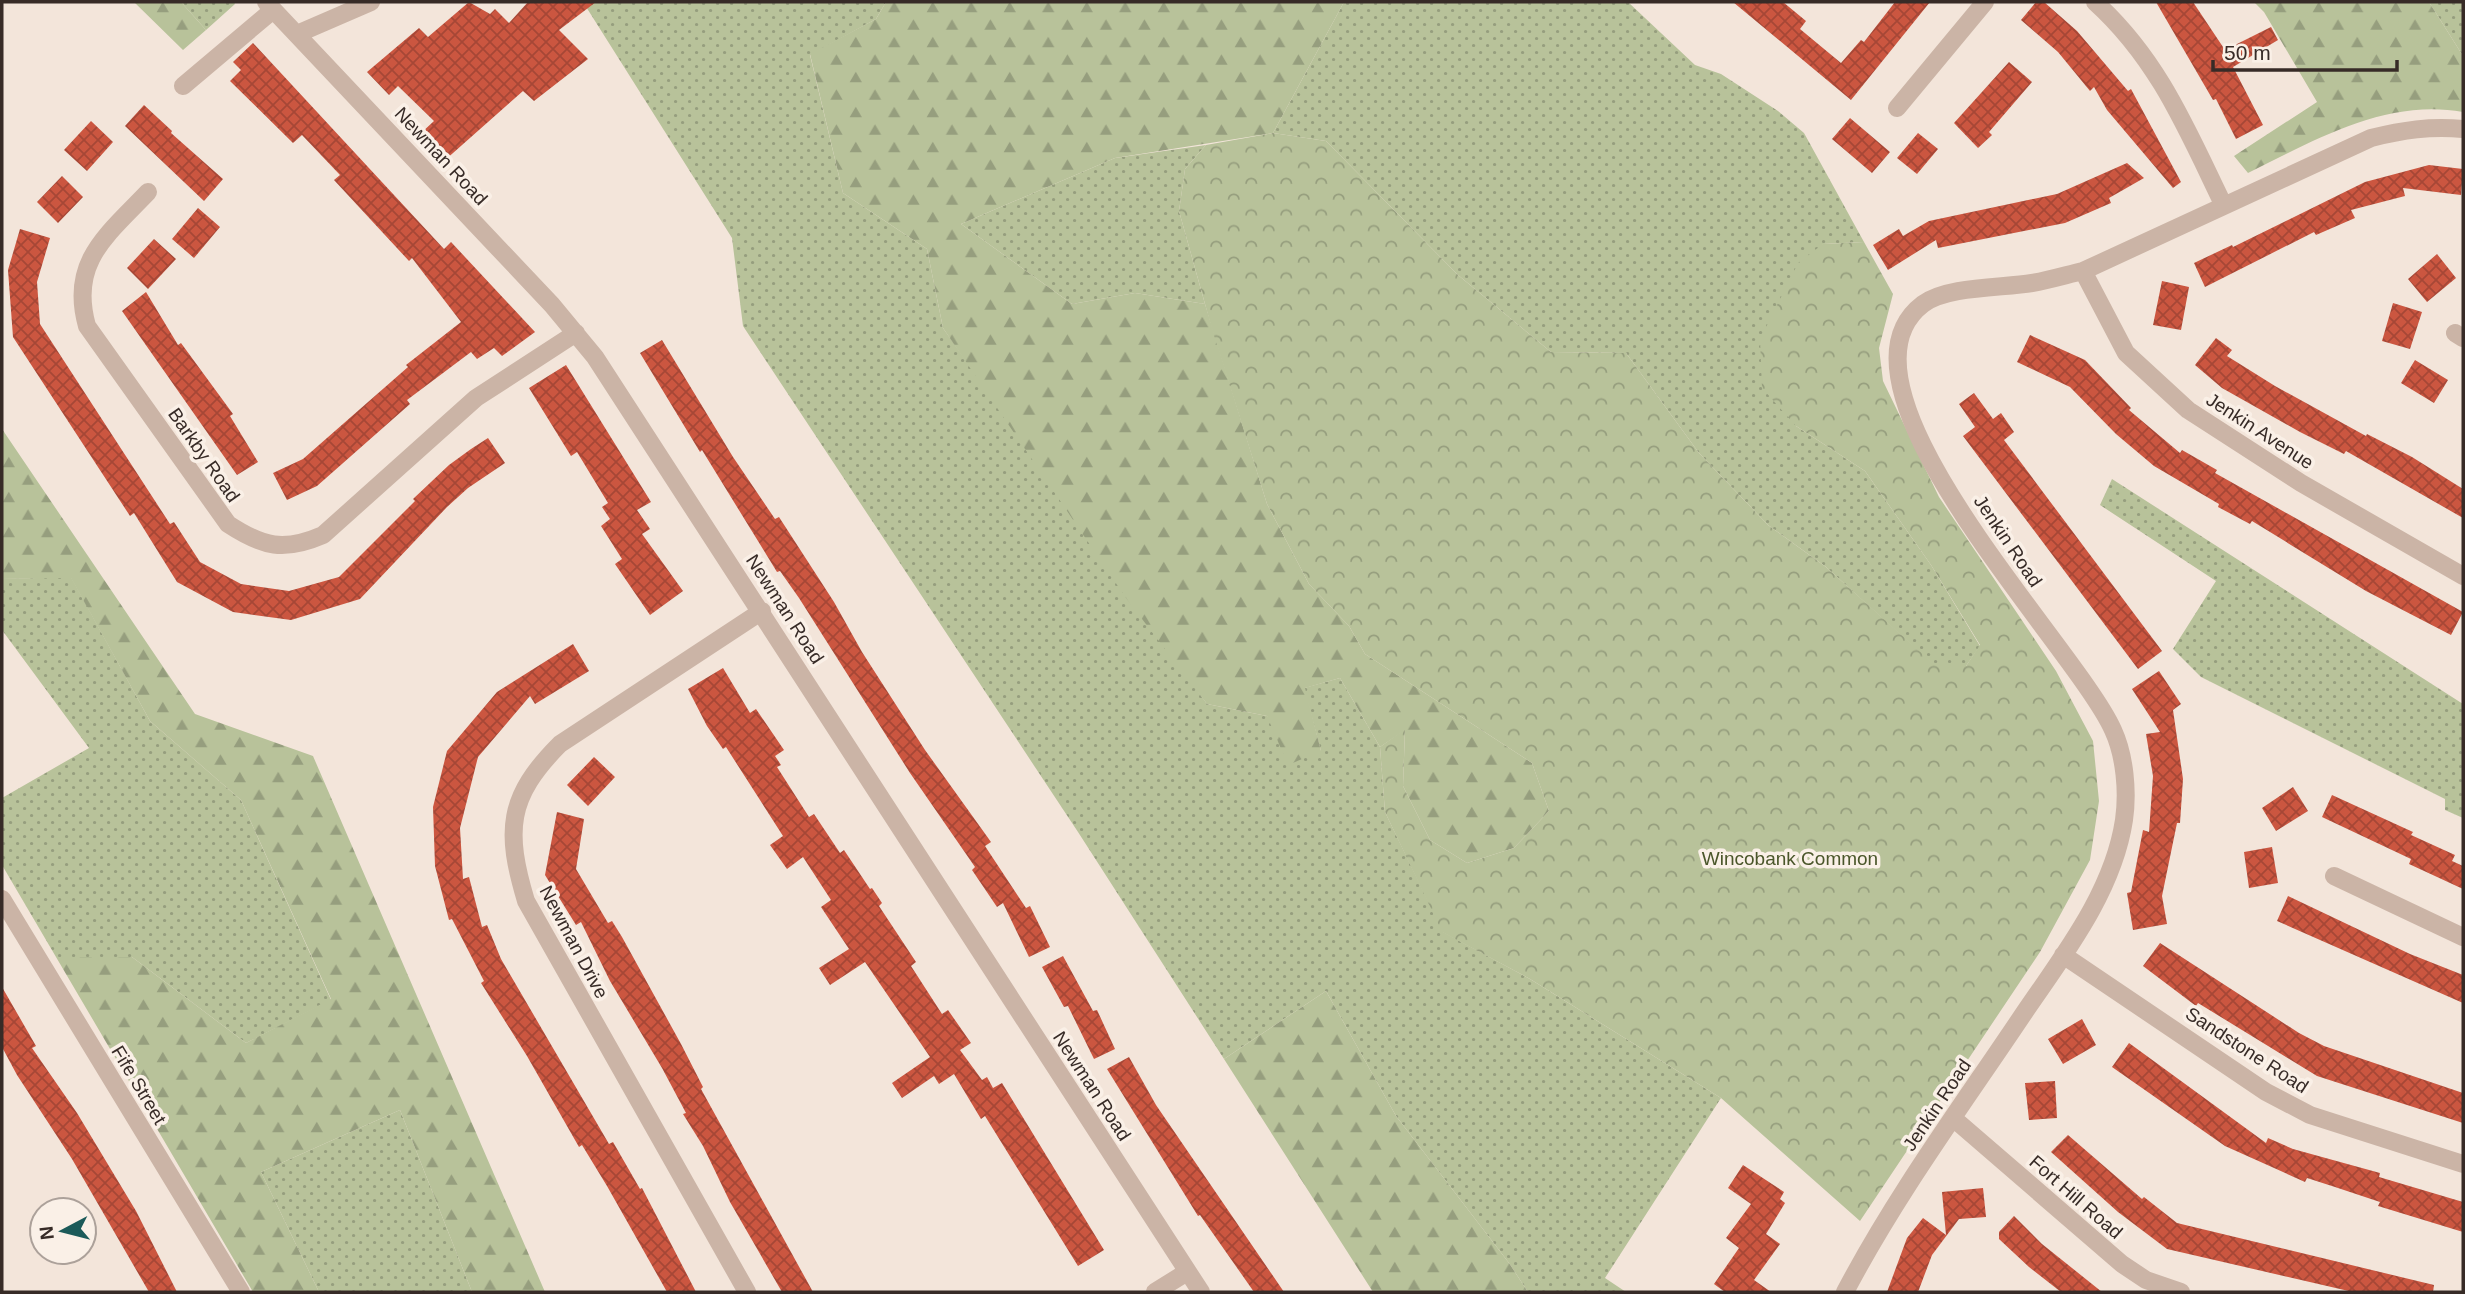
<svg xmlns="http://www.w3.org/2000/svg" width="2465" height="1294" font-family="Arial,sans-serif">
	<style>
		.grass { fill: url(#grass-dots) }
		.forest { fill: url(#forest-firs) }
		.park { fill: url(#park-crowns) }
		.building { fill: url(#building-cross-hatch) }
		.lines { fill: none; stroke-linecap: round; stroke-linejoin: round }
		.minor { stroke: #cbb4a6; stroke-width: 18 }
		.labels { text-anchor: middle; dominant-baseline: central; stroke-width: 7; stroke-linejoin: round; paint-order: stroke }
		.street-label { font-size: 19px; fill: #372b27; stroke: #faf0e7 }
		.park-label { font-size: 19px; fill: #4a562a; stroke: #faf0e7 }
	</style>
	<defs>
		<pattern id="grass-dots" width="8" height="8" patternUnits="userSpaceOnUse" patternTransform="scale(1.75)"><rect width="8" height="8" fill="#b8c29a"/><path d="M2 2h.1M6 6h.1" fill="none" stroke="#969e7e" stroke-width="1.8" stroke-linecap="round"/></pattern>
		<pattern id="forest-firs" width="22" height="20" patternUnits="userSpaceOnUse" patternTransform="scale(1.75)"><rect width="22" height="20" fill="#b8c29a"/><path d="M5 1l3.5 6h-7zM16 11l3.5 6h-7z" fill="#969e7e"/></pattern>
		<pattern id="park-crowns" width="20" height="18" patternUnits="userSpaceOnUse" patternTransform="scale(1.75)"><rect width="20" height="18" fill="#b8c29a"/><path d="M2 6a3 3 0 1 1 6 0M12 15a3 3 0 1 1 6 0" fill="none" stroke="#969e7e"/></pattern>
		<pattern id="building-cross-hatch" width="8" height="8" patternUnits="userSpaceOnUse" patternTransform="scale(1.75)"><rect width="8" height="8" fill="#cb5640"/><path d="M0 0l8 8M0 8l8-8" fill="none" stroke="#a64736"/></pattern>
	</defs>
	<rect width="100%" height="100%" fill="#f3e5da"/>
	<path class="grass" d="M181 2H234L235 4 206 30Z
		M583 2H886L876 19 810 55 843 193 927 249 943 328 1207 704 1267 716 1321 751 1304 688 1340 678 1380 747 1385 812 1443 932 1530 979 1721 1098 1605 1278 1626 1292H1528L1509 1263 1396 1116 1326 991 1224 1059 1078 832 743 326 732 238Z
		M1344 2H1628L1695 65 1721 74 1778 111 1804 133 1864 242 1823 244 1796 426 1865 471 1931 565 1980 646 1966 666H1935L1826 567 1768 525 1699 453 1626 353 1551 352 1458 275 1326 141 1273 133Z
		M2429 2H2463V56Z
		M1206 145 1185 169 1179 211 1205 304 1135 293 1072 304 961 224 1115 158Z
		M2112 479 2463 704V818L2445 810V799L2201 677 2173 649 2216 581 2100 505Z
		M71 577 150 721 241 800 331 1000 246 1043 132 957H56L2 865V798L89 748 2 630V579Z
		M400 1110 472 1292H319L261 1172Z"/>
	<path class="forest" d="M134 2H181L206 30 183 50Z
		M886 2H1344L1273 133 1115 158 961 224 1072 304 1135 293 1205 304 1267 504 1309 584 1349 626 1365 654 1532 763 1549 811 1514 848 1467 863 1430 840 1403 786 1405 730 1380 747 1340 678 1305 688 1321 751 1288 765 1267 716 1207 704 1126 598 943 328 927 249 843 193 810 54 876 19Z
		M2254 2H2429L2463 56V112C2386 98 2315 140 2248 173L2234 156 2317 102 2264 12Z
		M2 429 195 714 313 756 545 1292H472L400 1110 261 1172 319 1292H253L56 957H132L246 1043 331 999 241 800 150 721 71 578 2 579Z
		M1326 991 1396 1116 1509 1263 1528 1292H1373L1224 1059Z"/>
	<path class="park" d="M1273 133 1326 141 1458 275 1551 352 1626 353 1699 453 1768 525 1826 567 1935 665 1966 666 1980 645 1931 565 1865 471 1796 426 1762 388 1760 339 1798 263 1823 244 1864 242 1893 294 1879 348 1883 381 1939 497 2056 671 2093 741 2099 801 2090 860 2040 952 1860 1221 1721 1098 1530 979 1442 932 1385 812 1380 747 1405 729 1403 786 1430 840 1467 863 1514 848 1549 811 1532 763 1365 654 1349 626 1309 584 1267 504 1212 329 1179 211 1185 169 1206 145Z"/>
	<path class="building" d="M469 2 490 14 495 9 509 23 528 2H596L559 30 588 59 534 101 523 91 444 161 420 134 434 121 398 86 389 95 367 72 419 28 428 37Z
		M1733 2H1783L1806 21 1800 29 1841 63 1861 40 1864 42 1895 2H1930L1851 100Z
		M2036 2H2044L2077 31 2128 91 2131 89 2181 182 2173 188 2107 110 2094 87 2090 91 2058 52 2021 20Z
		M2156 2H2193L2225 50 2271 27 2278 40 2233 67 2263 125 2236 139 2216 99 2213 100Z
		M253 43 444 249 451 242 535 332 502 356 494 348 477 359 471 352 407 400 410 404 317 486 287 500 273 473 303 459 408 367 406 365 461 322 412 258 409 261 334 180 340 175 302 135 293 143 230 81 241 70 233 62Z
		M2009 62 2032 82 1989 132 1992 135 1978 148 1954 123Z
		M144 105 172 131 171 133 223 179 204 201 125 126Z
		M1850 118 1890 152 1872 173 1832 139Z
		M91 121 113 142 87 171 64 150Z
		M1918 133 1938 149 1917 174 1897 158Z
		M2127 163 2144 178 2109 198 2111 203 2065 223 1938 248 1936 240 1888 270 1873 245 1899 229 1903 236 1929 221 2057 194Z
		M2429 165 2463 169 2461 195 2403 188 2405 196 2351 210 2355 218 2316 235 2314 232 2205 287 2194 263 2232 245 2233 247 2365 182Z
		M62 176 83 197 58 223 37 202Z
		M198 208 220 227 194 258 172 239Z
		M20 229 50 238 37 282 40 324 170 524 174 522 200 562 241 584 289 591 339 577 415 501 413 499 449 465 471 449 488 438 505 463 468 488 447 507 360 599 291 620 233 612 177 582 134 513 130 516 13 337 8 270Z
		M154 239 176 259 148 289 127 268Z
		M2437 254 2456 278 2427 302 2408 279Z
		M2162 281 2189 287 2181 330 2153 325Z
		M146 292 178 345 181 343 233 414 230 416 258 462 237 475 122 311Z
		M2393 303 2422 312 2410 349 2382 341Z
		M2030 335 2085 360 2131 408 2129 410 2180 453 2182 450 2217 470 2215 473 2463 612 2451 635 2366 591 2252 521 2250 524 2218 507 2219 504 2154 466 2116 434 2070 387 2017 362Z
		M2216 338 2232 350 2227 356 2275 386 2366 436 2367 434 2412 457 2463 489V518L2346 451 2344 454 2300 432 2222 388 2195 365Z
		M662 340 733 457 775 519 779 517 834 602 862 652 925 750 991 842 985 846 1026 908 1030 906 1050 947 1029 957 1003 903 997 907 972 870 975 867 910 773 799 598 780 571 777 572 702 450 700 452 640 353Z
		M2415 360 2448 380 2434 403 2401 383Z
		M566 365 651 502 637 510 650 529 642 534 683 591 650 615 615 564 622 559 601 526 610 519 602 507 608 503 577 452 571 456 529 388Z
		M1974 393 1993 419 2001 413 2014 432 2004 440 2162 651 2138 669 1963 436 1975 427 1959 404Z
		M573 644 589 671 535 704 530 696 478 757 460 828 463 879 469 877 482 927 487 925 501 959 609 1144 613 1142 640 1189 642 1188 696 1292H667L607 1186 582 1145 579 1147 527 1056 481 983 484 981 452 919 449 920 435 866 433 807 447 751 497 692Z
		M723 668 750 713 756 709 784 750 775 756 781 765 777 767 809 817 814 814 840 853 844 850 870 889 872 888 882 903 879 906 916 962 911 966 942 1014 948 1010 971 1043 960 1050 982 1080 987 1077 993 1088 1002 1083 1104 1250 1078 1266 985 1116 981 1119 954 1074 939 1084 934 1076 902 1098 892 1083 930 1057 865 962 830 985 819 968 849 949 821 907 831 900 803 857 787 869 770 845 783 836 726 747 723 749 707 726 688 689Z
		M2159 671 2181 704 2173 710 2183 779 2180 823H2177L2162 896 2167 924 2133 930 2127 893 2131 892 2143 830 2149 832 2153 776 2146 734 2160 732 2132 689Z
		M594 757 615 777 588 806 567 785Z
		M2293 787 2308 811 2276 831 2262 808Z
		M2332 795 2413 832 2411 835 2455 855 2452 861 2463 866V889L2409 864 2411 859 2322 817Z
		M557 812 584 819 576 869 608 923 612 921 622 937 681 1044 703 1087 701 1089 813 1292H782L730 1202 703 1146 683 1114 686 1113 662 1068 610 981 581 922 576 925 545 875Z
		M2272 847 2278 883 2249 888 2244 852Z
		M2288 896 2410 954 2463 975V1003L2277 921Z
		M2160 943 2299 1033 2324 1046 2463 1093V1123L2317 1076 2198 1003 2196 1006 2143 966Z
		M1063 956 1093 1011 1097 1010 1115 1049 1094 1059 1068 1006 1064 1007 1042 967Z
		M2 987 36 1046 32 1048 77 1113 136 1211 177 1292H149L72 1159 17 1075 2 1047Z
		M2082 1019 2096 1045 2063 1064 2048 1039Z
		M2129 1043 2266 1143 2268 1138 2293 1149 2380 1173 2379 1177 2463 1202V1232L2378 1206 2380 1202 2335 1187 2307 1178 2305 1182 2225 1146 2112 1067Z
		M1129 1057 1156 1105 1284 1292H1254L1200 1215 1198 1216 1107 1069Z
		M2055 1081 2057 1118 2029 1120 2025 1083Z
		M2068 1135 2142 1199 2144 1197 2177 1223 2434 1285 2433 1292H2353L2167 1249 2118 1212 2051 1152Z
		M1743 1165 1784 1192 1780 1199 1785 1203 1766 1234 1780 1244 1754 1280 1771 1292H1725L1714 1284 1739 1248 1726 1238 1751 1204 1728 1188Z
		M1983 1188 1986 1217 1959 1219 1932 1255 1918 1292H1887L1907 1238 1923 1218 1946 1235 1942 1192Z
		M2014 1216 2042 1244 2102 1292H2061L2029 1267 1999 1239V1232Z"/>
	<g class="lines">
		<path class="minor" d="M266 2 552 305 595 357 1201 1292
			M2095 2C2159 60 2187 130 2224 206
			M297 34 371 2
			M183 86 273 10
			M1897 108 1985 2
			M148 192C107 235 69 262 87 326L228 524C263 547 284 552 323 535L476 398 576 333
			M2083 271 2126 353 2188 410 2301 483 2463 576
			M2455 333 2463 338
			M2334 876 2463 937
			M2 899 241 1292
			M2063 955 2266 1092 2310 1115 2463 1164
			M1953 1118 2122 1264 2146 1280 2181 1292
			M747 1292 526 901C505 831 507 797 560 744L762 611
			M1155 1292 1187 1272
			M1845 1292C1896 1195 1961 1107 2022 1016 2062 957 2113 893 2124 820 2128 792 2125 756 2113 730 2077 648 1816 385 1923 304 1947 286 2002 288 2032 283 2049 280 2066 275 2083 271L2371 138C2403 130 2430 126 2463 129"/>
	</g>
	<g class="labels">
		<g class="street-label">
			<text transform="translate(441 156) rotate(47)">Newman Road</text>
			<text transform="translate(2260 431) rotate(33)">Jenkin Avenue</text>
			<text transform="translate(204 455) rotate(55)">Barkby Road</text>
			<text transform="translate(2008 541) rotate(56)">Jenkin Road</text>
			<text transform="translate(785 609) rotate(57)">Newman Road</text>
			<text transform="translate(574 942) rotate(62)">Newman Drive</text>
			<text transform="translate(2247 1050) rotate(33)">Sandstone Road</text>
			<text transform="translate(139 1085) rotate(59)">Fife Street</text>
			<text transform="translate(1092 1086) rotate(57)">Newman Road</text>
			<text transform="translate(1937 1105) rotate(-56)">Jenkin Road</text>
			<text transform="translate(2076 1197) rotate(41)">Fort Hill Road</text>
		</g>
		<g class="park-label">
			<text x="1790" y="858">Wincobank Common</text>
		</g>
	</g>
	<rect width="2465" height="1294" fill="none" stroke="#372b27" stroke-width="7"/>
	<g transform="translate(63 1231) rotate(263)"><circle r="33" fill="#faf0e7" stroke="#aca19a" stroke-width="2"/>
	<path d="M0-5L12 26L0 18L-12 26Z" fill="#1b5a59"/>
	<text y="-10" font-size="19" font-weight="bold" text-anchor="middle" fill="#372b27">N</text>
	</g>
	<path d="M2213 60v10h184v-10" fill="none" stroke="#372b27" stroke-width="3.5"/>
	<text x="2224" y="60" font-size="21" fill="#372b27" stroke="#faf0e7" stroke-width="5" paint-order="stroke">50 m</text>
</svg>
